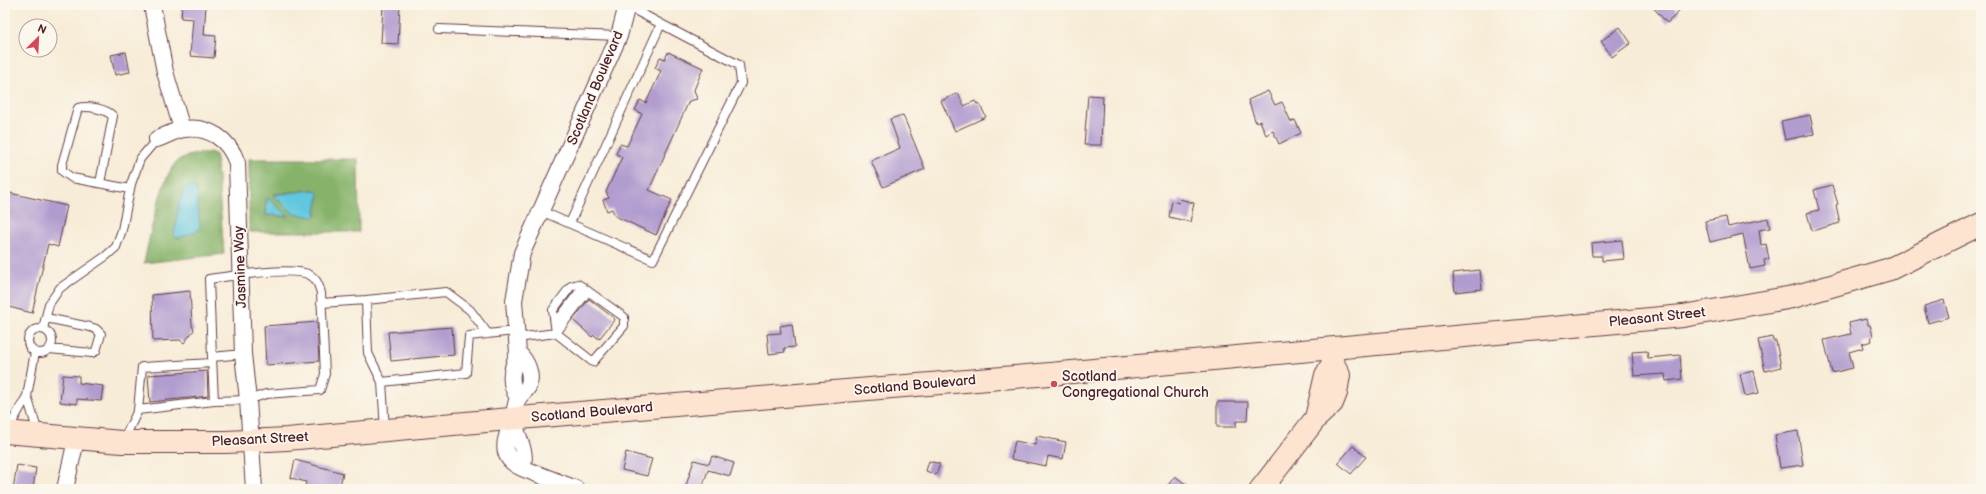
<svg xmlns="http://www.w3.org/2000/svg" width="1986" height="494" font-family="'Balsamiq Sans',sans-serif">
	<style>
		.forest { fill: #86b269; stroke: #68684a; fill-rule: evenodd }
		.water { fill: #61c7df; stroke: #567385 }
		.building { fill: #b19ccf }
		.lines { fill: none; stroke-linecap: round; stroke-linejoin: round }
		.lane-casing { stroke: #643e45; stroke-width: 10 }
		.street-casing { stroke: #643e45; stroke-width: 18 }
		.secondary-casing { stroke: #643e45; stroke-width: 24 }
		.lane { stroke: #fff; stroke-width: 8 }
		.street { stroke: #fff; stroke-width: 16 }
		.secondary { stroke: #fde4d1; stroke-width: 22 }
		.poi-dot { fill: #d1495b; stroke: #fbf7ec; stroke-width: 1.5 }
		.labels { text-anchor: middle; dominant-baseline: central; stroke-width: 3.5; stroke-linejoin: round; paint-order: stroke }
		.street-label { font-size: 14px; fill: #4a1f2b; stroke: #fbf7ec }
		.poi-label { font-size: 14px; fill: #4a1f2b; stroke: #fbf7ec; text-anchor: start }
	</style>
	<rect width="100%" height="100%" fill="#fbf7ec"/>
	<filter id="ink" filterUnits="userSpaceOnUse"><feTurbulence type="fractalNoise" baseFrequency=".025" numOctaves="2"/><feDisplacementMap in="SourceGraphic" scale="8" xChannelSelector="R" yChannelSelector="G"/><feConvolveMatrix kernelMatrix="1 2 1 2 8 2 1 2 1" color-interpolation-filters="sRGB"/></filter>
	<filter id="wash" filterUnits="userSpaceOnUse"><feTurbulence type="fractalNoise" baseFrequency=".012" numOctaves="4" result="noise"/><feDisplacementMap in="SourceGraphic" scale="16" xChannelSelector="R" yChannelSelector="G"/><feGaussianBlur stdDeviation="0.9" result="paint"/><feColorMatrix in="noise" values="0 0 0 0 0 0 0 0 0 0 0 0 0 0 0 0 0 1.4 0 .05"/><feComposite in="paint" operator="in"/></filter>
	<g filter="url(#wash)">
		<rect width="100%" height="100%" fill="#f7ecd7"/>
		<path class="forest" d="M210 152 215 154 217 165 224 254 144 263C149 241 162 169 180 159 189 154 201 154 210 152Z
			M249 159H358L359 232H249ZM315 190 317 205 316 215 273 194ZM266 200 288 217 266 215Z"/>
		<path class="water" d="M191 185 196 189 200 227 197 231 178 238 174 236 179 203 185 187Z
			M312 190 317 191 319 195 315 217 294 214 273 195Z
			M267 198 289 216 266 215Z"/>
		<g id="blocks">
			<path class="building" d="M182 5H206L204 35 216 36 214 58 190 56 193 19 181 18Z
				M383 5H400L398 44 381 43Z
				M1651 5H1673L1679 12 1667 23Z
				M1620 27 1631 43 1612 57 1601 41Z
				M126 52 130 72 115 75 111 55Z
				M668 52 703 68 694 90 697 99 689 101 649 190 672 200 656 235 615 216 612 209 607 211 603 200 609 198 606 192 622 157 616 154 620 144 627 146 642 114 635 110 640 100 646 103 661 71 655 68 660 57 665 59Z
				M1268 91 1275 105 1282 102 1291 122 1295 120 1301 133 1279 144 1273 131 1266 135 1260 121 1256 123 1248 100Z
				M958 93 964 106 975 101 977 104 979 103 986 117 955 131 941 101Z
				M1088 95 1103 96 1101 145H1084Z
				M903 115 925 169 883 187 871 161 900 148 890 119Z
				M1810 115 1814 134 1785 140 1781 121Z
				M1832 185 1838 204 1836 205 1840 223 1812 231 1807 213 1819 210 1814 190Z
				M10 193 67 206 58 247 48 244 32 313 5 306V255L9 236 5 235V215Z
				M1180 199 1194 203 1190 222 1169 217 1172 201 1179 203Z
				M1726 217 1728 227 1768 218 1770 228 1759 230 1761 245 1766 244 1769 259 1764 260 1765 266 1750 269 1743 234 1710 242 1705 221Z
				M1622 240 1624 259 1602 261V256H1592L1591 243Z
				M1480 270 1482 289 1455 292 1453 273Z
				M190 291 192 325 194 330 184 343 180 340 153 341 152 295Z
				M589 299 615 319 599 339 594 335 592 337 573 320Z
				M1944 300 1949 317 1928 323 1924 306Z
				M1866 319 1868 325H1870L1873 336 1871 337 1872 341 1862 344 1863 348 1849 352 1853 368 1832 373 1824 340 1851 334 1849 323Z
				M317 322 319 361 266 365 264 326Z
				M792 324 795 347 784 348 785 352 769 354 767 334 781 333 780 326Z
				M452 327 454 355 391 361 388 332Z
				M1772 337 1773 341H1776L1781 367 1765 371 1758 340Z
				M1647 351 1648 358 1680 355 1682 379 1666 381 1665 374 1634 376 1632 352Z
				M207 371 208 396 150 402 148 375Z
				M1754 371 1759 393 1745 396 1740 374Z
				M63 375 79 376V383L103 386 101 401 77 399V404L60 402Z
				M1217 402H1248L1247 421H1236V427H1217Z
				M1798 431 1803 465 1780 468 1775 435Z
				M1037 436 1066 442 1063 459 1048 456 1046 466 1011 459 1015 441 1035 445Z
				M1353 446 1366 457 1351 474 1338 463Z
				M626 452 652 459 647 476 622 470Z
				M712 456 734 463 730 476 708 470 702 489H685L694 460 709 464Z
				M295 460 343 473 339 489H316L305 486 306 482 291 478Z
				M929 461 940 464 936 475 926 471Z
				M17 465 36 468 33 489H13Z
				M1175 476 1192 489H1165Z"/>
		</g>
	</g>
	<g filter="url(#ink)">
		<use href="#blocks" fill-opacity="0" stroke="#643e45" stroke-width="1"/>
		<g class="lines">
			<defs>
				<path id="lane" d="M439 29 619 36
					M100 183 113 116C106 109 87 105 78 108L62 165V171L72 178 130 189
					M541 211 653 260 741 83 739 65 627 6
					M570 223 661 24
					M321 303 366 300
					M46 318 90 327 96 329 101 334 96 351 92 353 49 349
					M555 324 583 287
					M28 341a12 12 0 1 1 24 0a12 12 0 1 1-24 0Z
					M43 329 49 304 60 288 106 256 116 247 122 230 131 184 140 159 157 139
					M556 333 588 291
					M516 338 556 333 593 362 624 326V317L578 284 571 286 553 310 556 333
					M212 357 214 401 248 400 266 394 320 390 325 374 321 293C319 286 317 279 310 275 293 266 230 276 209 279L212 357 243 354
					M382 382 466 373 469 336 515 331
					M27 396 35 352
					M138 410 214 401
					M385 430 382 382 368 353 366 300 446 292 470 310 488 334
					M7 431 27 396 38 433
					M123 441 138 410 142 367 212 363"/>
				<path id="street" d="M152 5 165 72 182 129
					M157 139C166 136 175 130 184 129 209 126 229 139 237 163L243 354 248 400 254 489
					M518 353 514 301 522 253 619 36 627 5
					M514 418C505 437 497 457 522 468 529 451 514 434 514 417 515 411 515 403 518 399 520 394 526 391 528 387 533 375 527 361 518 353 511 370 508 382 518 398
					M522 468 576 489
					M65 489 76 440"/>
				<path id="secondary" d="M5 432 122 442H226L287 439 531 417 1050 374 1683 316 1793 297 1890 269 1981 224
					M1261 489 1316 418 1332 403 1336 393 1339 375 1333 363 1326 375 1316 418"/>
			</defs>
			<use href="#lane" class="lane-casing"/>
			<use href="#street" class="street-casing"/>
			<use href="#secondary" class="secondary-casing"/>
			<use href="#lane" class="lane"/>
			<use href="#street" class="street"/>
			<use href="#secondary" class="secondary"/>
		</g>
	</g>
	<circle class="poi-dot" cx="1054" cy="384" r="4"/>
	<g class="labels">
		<g class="street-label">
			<text transform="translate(595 88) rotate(-67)">Scotland Boulevard</text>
			<text transform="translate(240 267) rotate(-92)">Jasmine Way</text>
			<text transform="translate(1657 317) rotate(-6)">Pleasant Street</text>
			<text transform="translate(915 385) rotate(-5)">Scotland Boulevard</text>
			<text transform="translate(592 412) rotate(-5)">Scotland Boulevard</text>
			<text transform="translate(260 439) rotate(-3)">Pleasant Street</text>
		</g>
		<g class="poi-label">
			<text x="1062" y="376">Scotland<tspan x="1062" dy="16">Congregational Church</tspan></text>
		</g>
	</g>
	<rect width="1986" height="494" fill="none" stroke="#fbf7ec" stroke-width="20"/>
	<g transform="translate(38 38) rotate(24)"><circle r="19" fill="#fbf7ec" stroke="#b4a19f"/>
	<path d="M0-3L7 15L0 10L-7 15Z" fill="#d1495b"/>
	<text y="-6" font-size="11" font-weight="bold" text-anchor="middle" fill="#4a1f2b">N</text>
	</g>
</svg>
